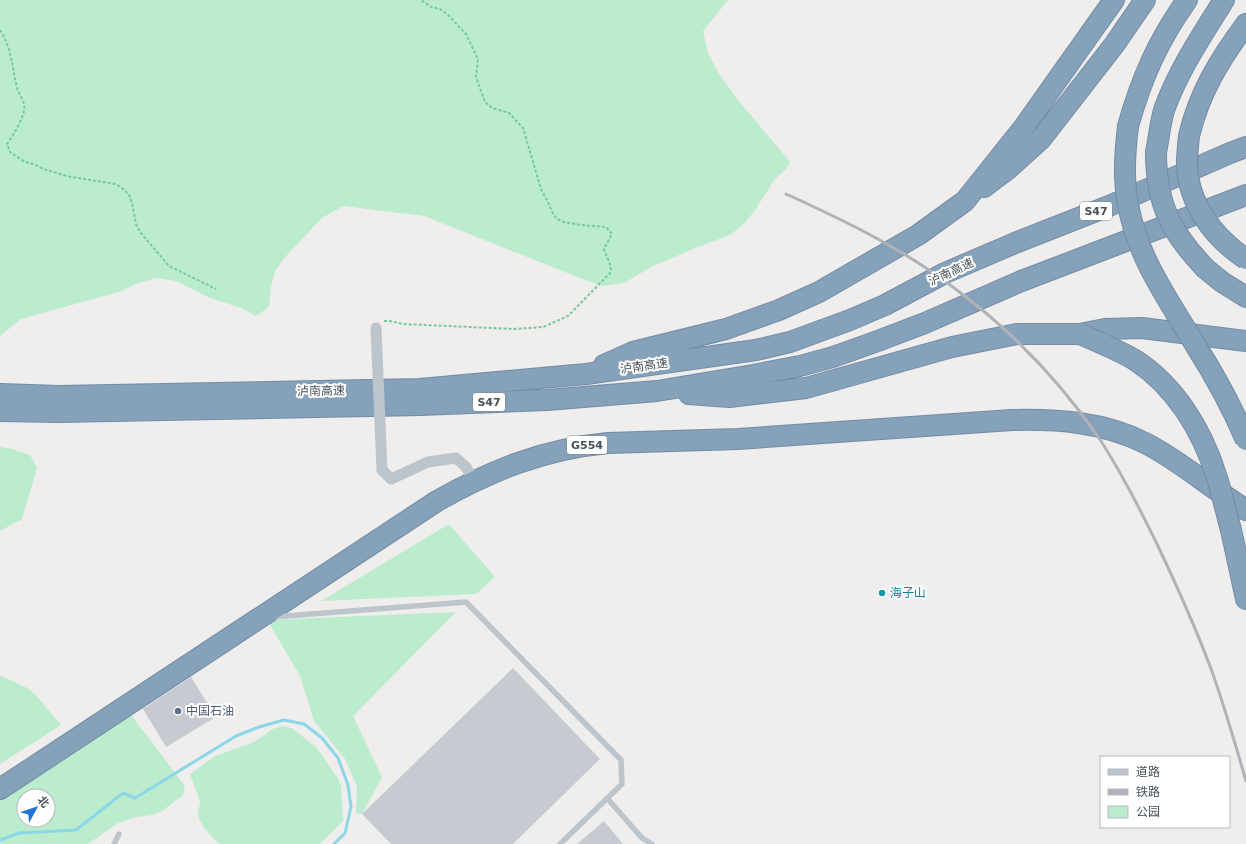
<svg xmlns="http://www.w3.org/2000/svg" width="1246" height="844" font-family="'DejaVu Sans','Noto Sans SC',sans-serif">
	<style>
		.green { fill: #bcecce; fill-rule: evenodd }
		.lines { fill: none; stroke-linecap: round; stroke-linejoin: round }
		.stream { stroke: #8bd7e8; stroke-width: 3 }
		.building { fill: #c7cad0 }
		.highway-casing { stroke: #728ca6; stroke-width: 22 }
		.path { stroke: #76c99d; stroke-width: 2; stroke-dasharray: 3 2; stroke-linecap: butt }
		.lane { stroke: #bcc5cc; stroke-width: 5.5 }
		.street { stroke: #bcc5cc; stroke-width: 11 }
		.highway { stroke: #86a1ba; stroke-width: 20 }
		.rail { stroke: #afb3b7; stroke-width: 3 }
		.highway-bridge-casing { stroke: #728ca6; stroke-width: 22; stroke-linecap: butt }
		.street-bridge { stroke: #bcc5cc; stroke-width: 11 }
		.highway-bridge { stroke: #86a1ba; stroke-width: 20 }
		.culture-dot { fill: #0f9aa8; stroke: #fff; stroke-width: 1.5 }
		.service-dot { fill: #5c6f8a; stroke: #fff; stroke-width: 1.5 }
		.labels { text-anchor: middle; dominant-baseline: central; stroke-width: 4; stroke-linejoin: round; paint-order: stroke }
		.shield { fill: #fff; stroke: #7e858c; stroke-width: 1 }
		.shield-label { font-size: 11px; font-weight: bold; fill: #46515a }
		.street-label { font-size: 12px; fill: #46515a; stroke: #fff }
		.culture-label { font-size: 12px; fill: #0d838f; stroke: #fff; text-anchor: start }
		.service-label { font-size: 12px; fill: #4e5e75; stroke: #fff; text-anchor: start }
	</style>
	<rect width="100%" height="100%" fill="#f0eded"/>
	<path class="green" d="M0 0H728L703 31 708 53 718 72 738 100 790 162 787 168 775 179 755 210 744 224 730 235 698 247 653 266 624 283 603 286 585 280 424 216 343 206 322 218 287 255 275 271 271 287 269 307 256 316 241 308 210 298 176 281 156 278 136 284 119 292 21 319 0 336Z
		M0 447 12 449 30 455 37 468 22 519 0 531Z
		M449 524 495 577 476 594 321 601Z
		M456 612 353 716 382 777 362 814 356 813 357 787 345 759 314 721 300 676 267 620Z
		M0 675 27 688 35 694 61 725 0 764Z
		M131 715 185 786 183 795 162 811 153 815 136 817 118 823 88 844H0V796L82 747 103 728ZM24 796H48V820H24Z
		M281 726 292 728 317 748 337 777 341 786 343 821 320 844H219C212 836 199 825 198 814 198 810 200 806 200 801L190 774 215 756 254 742 273 729Z"/>
	<g class="lines">
		<path class="stream" d="M0 840 19 833 76 830 123 793 135 798 236 736 259 727 284 720 304 724 322 738 338 758 348 785 351 807 345 833 334 844"/>
	</g>
	<path class="building" d="M513 668 600 759 513 844H391L362 814Z
		M191 677 216 717 166 747 143 709Z
		M604 821 623 844H577Z"/>
	<g class="lines">
		<defs>
			<path id="highway" d="M1128 126C1142 77 1158 41 1187 0
				M1189 136C1199 93 1220 59 1246 24
				M1156 152C1159 138 1160 124 1164 110 1178 71 1202 35 1224 0
				M984 187 1008 169 1041 139 1114 45 1145 0
				M1206 269 1222 282 1246 297
				M604 365 633 352 726 329 779 310 819 292 918 235 965 201 1024 127 1114 0
				M0 394 59 396 420 389 586 374 756 350 790 342 850 320 885 305 945 273 1015 243 1109 206 1230 153 1246 147
				M689 394 729 397 806 388 952 347 1017 334H1080L1105 329 1142 328 1246 341
				M0 411 59 412 421 405 547 400 657 391 753 375 800 366 833 357 875 342 925 323 1019 282 1246 195
				M1231 530 1246 599
				M0 789 437 501C492 470 544 449 608 443L738 439 1012 420C1058 419 1104 422 1145 443 1165 453 1183 466 1201 479 1216 490 1231 500 1246 510"/>
		</defs>
		<use href="#highway" class="highway-casing"/>
		<path class="path" d="M0 30C12 48 12 68 17 88 20 96 26 103 24 111 22 121 13 136 7 144L10 152 25 162 34 164 43 169 71 177 116 184 123 189 129 195 132 203 136 224 140 232 169 266 216 289
			M384 321H390L403 324 514 329 543 327 568 316 611 272C611 263 607 258 604 249L612 234 606 227 581 225 564 222 557 219 552 212 549 204 541 189 523 128 509 113 492 108 485 102 476 77 478 59 466 34 448 15 440 9 431 7 421 0"/>
		<path class="lane" d="M273 617 466 602 621 760 622 784 560 844
			M607 798 642 838 652 844
			M114 844 119 834"/>
		<path class="street" d="M382 470 391 479 428 462 456 458 466 467 474 481"/>
		<use href="#highway" class="highway"/>
		<path class="rail" d="M786 194C848 222 909 252 962 294 1016 335 1063 385 1101 441 1122 474 1140 509 1157 544 1176 584 1194 624 1210 666 1224 704 1235 743 1246 781"/>
		<defs>
			<path id="highway-bridge" d="M1128 126C1125 152 1123 178 1128 204 1137 257 1169 301 1196 346 1215 376 1232 407 1246 440
				M1189 136C1188 145 1187 154 1187 164 1188 204 1214 238 1246 259
				M1156 152C1156 204 1171 233 1206 269
				M1080 334C1098 342 1118 350 1135 360 1175 386 1202 430 1216 475 1222 493 1226 512 1231 530"/>
		</defs>
		<use href="#highway-bridge" class="highway-bridge-casing"/>
		<path class="street-bridge" d="M376 328 382 470"/>
		<use href="#highway-bridge" class="highway-bridge"/>
	</g>
	<circle class="culture-dot" cx="882" cy="593" r="4"/>
	<circle class="service-dot" cx="178" cy="711" r="4"/>
	<g class="labels">
		<g class="shield">
			<rect x="1080" y="202" width="32" height="18" rx="3"/>
			<rect x="473" y="393" width="32" height="18" rx="3"/>
			<rect x="567" y="436" width="40" height="18" rx="3"/>
		</g>
		<g class="shield-label">
			<text x="1096" y="211">S47</text>
			<text x="489" y="402">S47</text>
			<text x="587" y="445">G554</text>
		</g>
		<g class="street-label">
			<text transform="translate(951 272) rotate(-25)">泸南高速</text>
			<text transform="translate(644 366) rotate(-8)">泸南高速</text>
			<text transform="translate(321 391) rotate(-1)">泸南高速</text>
		</g>
		<g class="culture-label">
			<text x="890" y="593">海子山</text>
		</g>
		<g class="service-label">
			<text x="186" y="711">中国石油</text>
		</g>
	</g>
	<rect x="1100" y="756" width="130" height="72" fill="#ffffff" stroke="#b5b9bd"/>
	<rect x="1108" y="769" width="20" height="6" fill="#bcc5cc" stroke="#b5b9bd"/>
	<text x="1136" y="776" font-size="12" fill="#46515a">道路</text>
	<rect x="1108" y="789" width="20" height="6" fill="#afb3b7" stroke="#b5b9bd"/>
	<text x="1136" y="796" font-size="12" fill="#46515a">铁路</text>
	<rect x="1108" y="806" width="20" height="12" fill="#bcecce" stroke="#b5b9bd"/>
	<text x="1136" y="816" font-size="12" fill="#46515a">公园</text>
	<g transform="translate(36 808) rotate(50)"><circle r="19" fill="#ffffff" stroke="#b5b9bd"/>
	<path d="M0-3L7 15L0 10L-7 15Z" fill="#2075d7"/>
	<text y="-6" font-size="11" font-weight="bold" text-anchor="middle" fill="#46515a">北</text>
	</g>
</svg>
